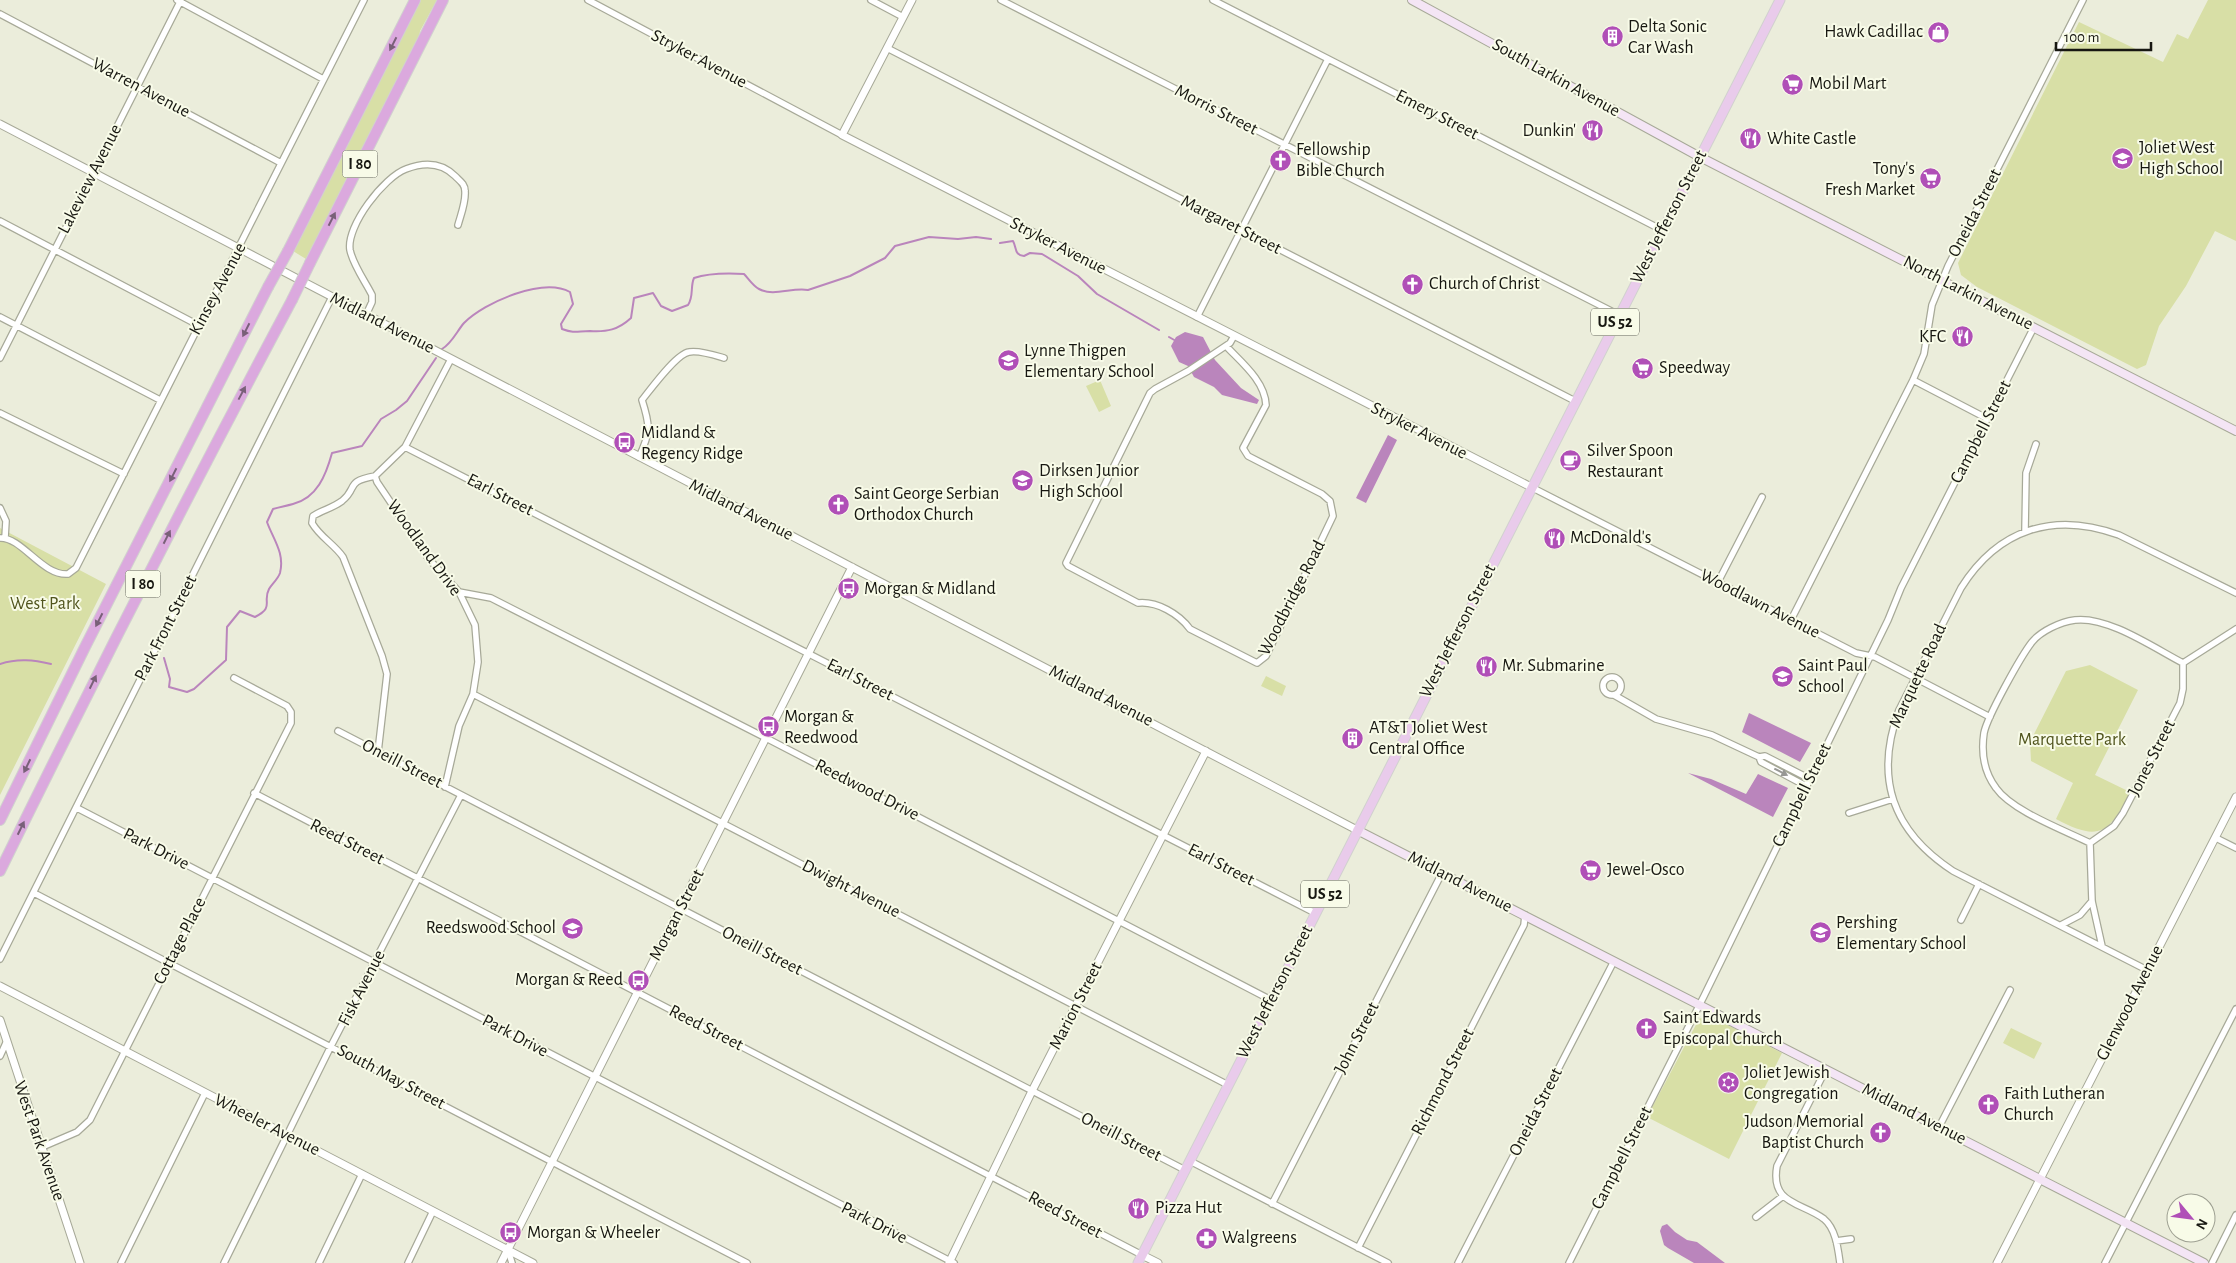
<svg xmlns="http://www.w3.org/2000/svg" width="2236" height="1263" font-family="'Alegreya Sans',sans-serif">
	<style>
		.green { fill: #d8dfa6 }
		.water { fill: #ba85bc }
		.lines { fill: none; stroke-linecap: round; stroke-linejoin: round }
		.stream { stroke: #ba85bc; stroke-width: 2 }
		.minor-casing { stroke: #a7a998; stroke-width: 8 }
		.tertiary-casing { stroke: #a7a998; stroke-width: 9 }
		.secondary-casing { stroke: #a7a998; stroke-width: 10 }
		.primary-casing { stroke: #d1d1cf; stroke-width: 11 }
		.motorway-casing { stroke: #d1d1cf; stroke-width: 12 }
		.minor { stroke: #fff; stroke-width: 5.5 }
		.tertiary { stroke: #fff; stroke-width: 7 }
		.secondary { stroke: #f4e5f5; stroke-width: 8 }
		.primary { stroke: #e9cbeb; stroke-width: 9 }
		.motorway { stroke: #dba9de; stroke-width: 10 }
		.motorway-bridge-casing { stroke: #d1d1cf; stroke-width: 12; stroke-linecap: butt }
		.motorway-bridge { stroke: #dba9de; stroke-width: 10 }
		.oneway { fill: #796078 }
		.oneway2 { fill: #979794 }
		.labels { text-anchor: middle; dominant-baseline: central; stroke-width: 4; stroke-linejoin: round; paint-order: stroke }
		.shield { fill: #f8fbe8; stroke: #5a5b52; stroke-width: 1 }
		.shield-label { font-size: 16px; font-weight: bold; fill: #171711 }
		.poi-label { font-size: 18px; fill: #171711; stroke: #f8fbe8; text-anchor: start }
		.street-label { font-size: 18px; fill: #171711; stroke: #f8fbe8 }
		.park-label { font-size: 18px; fill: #51551e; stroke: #f8fbe8 }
	</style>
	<rect width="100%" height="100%" fill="#ebeddb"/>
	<path class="green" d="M421 0H437L420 31 419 39 306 259 293 251Z
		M2208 0H2236V241L2215 231 2186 286 2159 326 2146 365 2137 369 1977 287 1961 275 1958 263 2079 22 2163 62 2177 34 2188 39Z
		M1100 380 1111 406 1099 412 1086 386Z
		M0 528 106 584 0 795Z
		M2090 665 2138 690 2095 775 2130 792C2109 834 2099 842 2056 819L2073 783 2031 761 2030 742 2066 671Z
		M1266 676 1286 686 1282 696 1261 686Z
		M1708 1015 1782 1053 1729 1159 1647 1117 1699 1019Z
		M2011 1028 2042 1043 2034 1059 2003 1043Z"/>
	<path class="water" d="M1185 332 1203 337 1215 360 1241 388 1259 400 1257 404 1222 395 1214 387 1194 377 1188 366 1179 362 1171 346 1176 337Z
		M1388 435 1397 440 1366 503 1356 498Z
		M1749 713 1811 743 1800 762 1742 732Z
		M1688 773 1711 779 1746 794 1758 774 1788 788 1773 817Z
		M1667 1224 1675 1232 1687 1240 1697 1242 1725 1263H1694L1668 1248 1664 1245 1660 1231 1662 1226Z"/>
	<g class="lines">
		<path class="stream" d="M1000 243 1013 241C1017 248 1014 255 1024 256L1030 253 1042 254 1078 276 1097 294 1159 330
			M1169 337 1176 341
			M442 349C452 343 457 331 464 323 485 302 543 277 570 292L573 304 561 324 562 329C576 334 577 331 590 331 607 332 618 330 631 318L634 298 653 293 661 306 672 311 688 305C694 296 690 287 694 278 709 273 727 273 744 274 748 278 753 286 759 289 774 297 792 287 808 290L850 276 885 258 895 246 929 237 958 239 976 237 991 239
			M164 658 170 679 169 687 187 692 194 689 226 660 227 627 240 611 255 617C275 607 262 602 269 589 272 584 278 579 280 573 285 553 273 539 267 522L273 509C280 507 286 506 293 504 317 498 326 475 332 453L362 446 381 419 396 410 407 401 436 358
			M0 664C18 658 34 660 51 664"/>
		<defs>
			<path id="minor" d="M177 0 323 79
				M588 0 842 135
				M871 0 903 17
				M1001 0 1619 315
				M1213 0 1662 230
				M0 14 281 163
				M887 48 1575 401
				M0 221 198 325
				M366 315 372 302V295C365 281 353 265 350 250 346 226 384 177 406 169 424 162 441 162 455 176 460 181 465 184 465 191 466 202 461 214 458 225
				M0 317 160 400
				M1197 317 1328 59
				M1226 346C1241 362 1265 381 1266 405L1243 448 1248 456 1322 494 1330 501 1333 516 1266 656 1257 663 1190 629C1179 614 1157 601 1138 603L1068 566 1066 563 1150 393 1155 389 1188 371 1230 343 1234 336
				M0 358 181 0
				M1913 380 1988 419
				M0 413 124 474
				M405 447 1315 913
				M639 457C651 432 650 425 642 400 651 389 676 354 689 352 699 350 714 355 724 358
				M375 476C344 482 359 487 342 501 333 508 322 510 313 516L312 523C320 537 334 544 343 557L382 656 387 674 378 752
				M1531 487 1856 653 1875 657 1990 717
				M0 508 6 521 5 538
				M2025 531 2026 473 2036 444
				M0 538C22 537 42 576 68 574L76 568 364 0
				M1718 582 1762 497
				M459 592 491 598 766 738 1271 1000
				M1791 620 1913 380 1924 354 1932 305 1948 266 2083 0
				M2183 663 2236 629
				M1603 686a9 9 0 1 1 18 0a9 9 0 1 1-18 0Z
				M473 694 1228 1085
				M1614 695 1656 719 1712 735 1759 757 1765 756 1810 779
				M338 731 1185 1170
				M1759 757 1761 762 1806 786
				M445 787 459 726 473 694 478 662 475 625 459 592 428 558 377 482 375 476 405 447 451 359
				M254 793 1142 1255
				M77 808 954 1263
				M1849 813 1893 799
				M2216 838 2236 848
				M2090 843C2064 830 2012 811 1996 788 1984 772 1981 753 1984 733 1987 717 2021 656 2032 642 2041 631 2060 622 2075 620 2108 616 2154 648 2183 663
				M2090 843 2114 826 2123 813 2180 703 2183 689V663
				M2090 843 2092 901 2102 946
				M34 893 747 1263
				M1961 920 1979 884
				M2061 925 2080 915 2092 901
				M0 959 332 297
				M2147 970 1953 871C1892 831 1874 778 1899 710L1961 588C1998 529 2054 511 2119 535L2236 593
				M0 1056 6 1043
				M1826 1069 1777 1166C1770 1205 1802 1202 1824 1219 1836 1229 1838 1249 1840 1263
				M1939 1127 2010 990
				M42 1147 77 1132 90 1120 291 723V712L287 706 234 678
				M1190 1161 1388 1263
				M1272 1204 1442 873
				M1756 1217 1783 1196
				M1836 1241 1851 1239
				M1358 1248 1524 925 1525 915
				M508 1250 512 1263
				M121 1263 205 1093
				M224 1263 331 1046 461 795
				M319 1263 362 1174
				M408 1263 433 1211
				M1458 1263 1614 961
				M1569 1263 1704 996 1888 620 1901 588 2034 327
				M2105 1263 2236 1009
				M2212 1263 2236 1215"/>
			<path id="tertiary" d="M912 0 842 135 1531 487
				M0 124 1357 830
				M0 986 533 1263
				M0 1020 80 1263
				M1142 1255 1158 1263
				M501 1263 852 567
				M949 1263 1032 1091 1206 751
				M1997 1263 2236 797"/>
			<path id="secondary" d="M1412 0 1700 157 2236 431
				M1357 830 2204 1263"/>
			<path id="primary" d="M1138 1263 1780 0"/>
			<path id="motorway" d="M288 251 415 0
				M310 263 443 0
				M0 820 85 647 268 287
				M0 871C94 679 191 489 292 300"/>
		</defs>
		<use href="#minor" class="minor-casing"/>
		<use href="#tertiary" class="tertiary-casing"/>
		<use href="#secondary" class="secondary-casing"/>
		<use href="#primary" class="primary-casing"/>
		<use href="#motorway" class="motorway-casing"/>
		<use href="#minor" class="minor"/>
		<use href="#tertiary" class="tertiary"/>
		<use href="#secondary" class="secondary"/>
		<use href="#primary" class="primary"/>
		<use href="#motorway" class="motorway"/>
		<defs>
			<path id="motorway-bridge" d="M268 287 288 251
				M292 300 310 263"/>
		</defs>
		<use href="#motorway-bridge" class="motorway-bridge-casing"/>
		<use href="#motorway-bridge" class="motorway-bridge"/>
	</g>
	<defs><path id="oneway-solid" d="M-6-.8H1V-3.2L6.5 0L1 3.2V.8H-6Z" transform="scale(1.25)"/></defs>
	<g class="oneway">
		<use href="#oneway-solid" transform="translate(393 44) rotate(117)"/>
		<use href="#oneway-solid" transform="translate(332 219) rotate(-63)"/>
		<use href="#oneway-solid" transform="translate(246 330) rotate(117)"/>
		<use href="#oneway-solid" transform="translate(242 393) rotate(-62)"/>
		<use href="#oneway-solid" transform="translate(173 475) rotate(117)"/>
		<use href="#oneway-solid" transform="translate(167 537) rotate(-63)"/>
		<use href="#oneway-solid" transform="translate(99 620) rotate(117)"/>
		<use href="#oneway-solid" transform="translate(93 682) rotate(-64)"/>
		<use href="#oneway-solid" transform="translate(27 766) rotate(116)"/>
		<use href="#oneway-solid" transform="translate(21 828) rotate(-64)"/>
	</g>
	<use class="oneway2" href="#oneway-solid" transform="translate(1781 772) rotate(27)"/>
	<defs>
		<symbol id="shop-disc" viewBox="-11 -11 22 22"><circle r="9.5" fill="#b04fb7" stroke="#f8fbe8"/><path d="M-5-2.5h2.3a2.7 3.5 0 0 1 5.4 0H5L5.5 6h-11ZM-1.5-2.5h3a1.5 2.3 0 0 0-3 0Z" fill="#fff"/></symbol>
		<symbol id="building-disc" viewBox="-11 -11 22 22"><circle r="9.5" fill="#b04fb7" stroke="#f8fbe8"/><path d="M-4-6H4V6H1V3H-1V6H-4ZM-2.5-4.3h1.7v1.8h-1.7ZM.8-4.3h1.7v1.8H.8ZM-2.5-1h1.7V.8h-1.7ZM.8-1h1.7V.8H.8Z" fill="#fff"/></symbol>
		<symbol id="supermarket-disc" viewBox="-11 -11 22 22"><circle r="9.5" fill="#b04fb7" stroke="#f8fbe8"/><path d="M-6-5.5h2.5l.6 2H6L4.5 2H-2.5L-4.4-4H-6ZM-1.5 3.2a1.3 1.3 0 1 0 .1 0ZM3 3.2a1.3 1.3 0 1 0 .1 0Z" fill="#fff"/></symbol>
		<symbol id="restaurant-disc" viewBox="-11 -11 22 22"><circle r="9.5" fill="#b04fb7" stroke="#f8fbe8"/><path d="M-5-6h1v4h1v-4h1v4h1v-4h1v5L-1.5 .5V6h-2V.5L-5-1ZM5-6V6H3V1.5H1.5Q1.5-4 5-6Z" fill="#fff"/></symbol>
		<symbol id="school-disc" viewBox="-11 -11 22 22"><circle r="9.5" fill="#b04fb7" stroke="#f8fbe8"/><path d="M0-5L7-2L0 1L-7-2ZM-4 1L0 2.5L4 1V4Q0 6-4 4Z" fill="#fff"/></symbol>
		<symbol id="church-disc" viewBox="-11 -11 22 22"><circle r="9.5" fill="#b04fb7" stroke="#f8fbe8"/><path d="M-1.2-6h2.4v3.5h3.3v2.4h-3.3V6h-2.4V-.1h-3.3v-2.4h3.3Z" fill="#fff"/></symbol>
		<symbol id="bus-disc" viewBox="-11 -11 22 22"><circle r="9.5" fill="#b04fb7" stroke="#f8fbe8"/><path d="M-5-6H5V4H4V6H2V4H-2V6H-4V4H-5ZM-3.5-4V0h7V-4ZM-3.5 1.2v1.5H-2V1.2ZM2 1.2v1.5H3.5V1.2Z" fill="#fff"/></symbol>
		<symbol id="cafe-disc" viewBox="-11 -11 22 22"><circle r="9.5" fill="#b04fb7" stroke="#f8fbe8"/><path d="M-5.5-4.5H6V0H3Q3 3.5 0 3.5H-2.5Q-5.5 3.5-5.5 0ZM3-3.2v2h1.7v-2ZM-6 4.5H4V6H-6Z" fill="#fff"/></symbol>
		<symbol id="synagogue-disc" viewBox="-11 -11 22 22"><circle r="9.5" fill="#b04fb7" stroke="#f8fbe8"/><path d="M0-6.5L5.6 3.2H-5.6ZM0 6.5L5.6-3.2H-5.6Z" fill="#fff"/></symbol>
		<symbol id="pharmacy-disc" viewBox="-11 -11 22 22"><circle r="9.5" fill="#b04fb7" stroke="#f8fbe8"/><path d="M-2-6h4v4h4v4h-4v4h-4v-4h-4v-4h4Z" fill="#fff"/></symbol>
	</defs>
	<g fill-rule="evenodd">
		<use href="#shop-disc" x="1926" y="20" width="25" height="25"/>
		<use href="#building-disc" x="1600" y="24" width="25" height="25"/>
		<use href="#supermarket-disc" x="1780" y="72" width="25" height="25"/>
		<use href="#restaurant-disc" x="1580" y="118" width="25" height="25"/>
		<use href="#restaurant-disc" x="1738" y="126" width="25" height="25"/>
		<use href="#school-disc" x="2110" y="146" width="25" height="25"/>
		<use href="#church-disc" x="1268" y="148" width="25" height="25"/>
		<use href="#supermarket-disc" x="1918" y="166" width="25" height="25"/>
		<use href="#church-disc" x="1400" y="272" width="25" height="25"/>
		<use href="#restaurant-disc" x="1950" y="324" width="25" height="25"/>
		<use href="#school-disc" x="996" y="348" width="25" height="25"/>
		<use href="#supermarket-disc" x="1630" y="356" width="25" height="25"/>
		<use href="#bus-disc" x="612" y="430" width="25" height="25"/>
		<use href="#cafe-disc" x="1558" y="448" width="25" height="25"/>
		<use href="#school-disc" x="1010" y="468" width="25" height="25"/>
		<use href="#church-disc" x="826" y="492" width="25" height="25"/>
		<use href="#restaurant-disc" x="1542" y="526" width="25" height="25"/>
		<use href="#bus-disc" x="836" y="576" width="25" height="25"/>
		<use href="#restaurant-disc" x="1474" y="654" width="25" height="25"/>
		<use href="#school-disc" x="1770" y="664" width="25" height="25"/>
		<use href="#bus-disc" x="756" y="714" width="25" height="25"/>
		<use href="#building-disc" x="1340" y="726" width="25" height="25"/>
		<use href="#supermarket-disc" x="1578" y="858" width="25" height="25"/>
		<use href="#school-disc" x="560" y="916" width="25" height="25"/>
		<use href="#school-disc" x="1808" y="920" width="25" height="25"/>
		<use href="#bus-disc" x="626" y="968" width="25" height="25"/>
		<use href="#church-disc" x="1634" y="1016" width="25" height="25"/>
		<use href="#synagogue-disc" x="1716" y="1070" width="25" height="25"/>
		<use href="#church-disc" x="1976" y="1092" width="25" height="25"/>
		<use href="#church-disc" x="1868" y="1120" width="25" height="25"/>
		<use href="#restaurant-disc" x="1126" y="1196" width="25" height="25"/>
		<use href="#bus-disc" x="498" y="1220" width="25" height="25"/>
		<use href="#pharmacy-disc" x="1194" y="1226" width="25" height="25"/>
	</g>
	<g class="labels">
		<g class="shield">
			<rect x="342.5" y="150.5" width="35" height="27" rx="4"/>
			<rect x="1591" y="308.5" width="48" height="27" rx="4"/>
			<rect x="125.5" y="570.5" width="35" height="27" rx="4"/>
			<rect x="1301" y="880.5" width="48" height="27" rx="4"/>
		</g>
		<g class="shield-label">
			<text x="360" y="164">I 80</text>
			<text x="1615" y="322">US 52</text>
			<text x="143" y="584">I 80</text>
			<text x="1325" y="894">US 52</text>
		</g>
		<g class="poi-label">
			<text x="1628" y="27">Delta Sonic<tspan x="1628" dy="21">Car Wash</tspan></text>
			<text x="1923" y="32" text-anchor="end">Hawk Cadillac</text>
			<text x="1809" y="84">Mobil Mart</text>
			<text x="1576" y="131" text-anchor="end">Dunkin'</text>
			<text x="1767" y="139">White Castle</text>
			<text x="2139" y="148">Joliet West<tspan x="2139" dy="21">High School</tspan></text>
			<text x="1296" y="150">Fellowship<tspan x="1296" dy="21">Bible Church</tspan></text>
			<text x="1915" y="169" text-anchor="end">Tony's<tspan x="1915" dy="21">Fresh Market</tspan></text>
			<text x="1429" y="284">Church of Christ</text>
			<text x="1946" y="337" text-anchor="end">KFC</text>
			<text x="1024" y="351">Lynne Thigpen<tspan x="1024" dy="21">Elementary School</tspan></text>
			<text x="1659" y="368">Speedway</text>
			<text x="641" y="433">Midland &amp;<tspan x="641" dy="21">Regency Ridge</tspan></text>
			<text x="1587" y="451">Silver Spoon<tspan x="1587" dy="21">Restaurant</tspan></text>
			<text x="1039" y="471">Dirksen Junior<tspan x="1039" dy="21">High School</tspan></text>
			<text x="854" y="494">Saint George Serbian<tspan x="854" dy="21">Orthodox Church</tspan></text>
			<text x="1570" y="538">McDonald's</text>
			<text x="864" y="589">Morgan &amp; Midland</text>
			<text x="1502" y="666">Mr. Submarine</text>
			<text x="1798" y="666">Saint Paul<tspan x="1798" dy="21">School</tspan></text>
			<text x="784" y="717">Morgan &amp;<tspan x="784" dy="21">Reedwood</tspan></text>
			<text x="1369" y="728">AT&amp;T Joliet West<tspan x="1369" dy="21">Central Office</tspan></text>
			<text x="1607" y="870">Jewel-Osco</text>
			<text x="1836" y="923">Pershing<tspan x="1836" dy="21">Elementary School</tspan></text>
			<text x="556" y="928" text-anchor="end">Reedswood School</text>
			<text x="623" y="980" text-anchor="end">Morgan &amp; Reed</text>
			<text x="1663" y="1018">Saint Edwards<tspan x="1663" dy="21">Episcopal Church</tspan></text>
			<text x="1744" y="1073">Joliet Jewish<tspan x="1744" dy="21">Congregation</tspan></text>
			<text x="2004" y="1094">Faith Lutheran<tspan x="2004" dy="21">Church</tspan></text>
			<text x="1864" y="1122" text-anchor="end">Judson Memorial<tspan x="1864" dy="21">Baptist Church</tspan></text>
			<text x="1155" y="1208">Pizza Hut</text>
			<text x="527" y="1233">Morgan &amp; Wheeler</text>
			<text x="1222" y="1238">Walgreens</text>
		</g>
		<g class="street-label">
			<text transform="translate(699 59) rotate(28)">Stryker Avenue</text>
			<text transform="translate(1556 78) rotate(29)">South Larkin Avenue</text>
			<text transform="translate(141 88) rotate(28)">Warren Avenue</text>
			<text transform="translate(1216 110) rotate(27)">Morris Street</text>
			<text transform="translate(1437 115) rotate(27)">Emery Street</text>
			<text transform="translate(90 179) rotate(-63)">Lakeview Avenue</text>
			<text transform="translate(1975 213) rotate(-63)">Oneida Street</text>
			<text transform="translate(1669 217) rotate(-63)">West Jefferson Street</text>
			<text transform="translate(1231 225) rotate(27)">Margaret Street</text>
			<text transform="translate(1058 246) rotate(27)">Stryker Avenue</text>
			<text transform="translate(218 289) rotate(-62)">Kinsey Avenue</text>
			<text transform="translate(1968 293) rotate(27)">North Larkin Avenue</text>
			<text transform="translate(382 323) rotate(27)">Midland Avenue</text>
			<text transform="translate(1419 431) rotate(27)">Stryker Avenue</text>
			<text transform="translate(1981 432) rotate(-63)">Campbell Street</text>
			<text transform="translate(500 495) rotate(27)">Earl Street</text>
			<text transform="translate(741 510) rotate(27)">Midland Avenue</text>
			<text transform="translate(424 548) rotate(54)">Woodland Drive</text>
			<text transform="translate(1292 598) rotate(-63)">Woodbridge Road</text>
			<text transform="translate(1760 604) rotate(27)">Woodlawn Avenue</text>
			<text transform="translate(166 628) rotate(-63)">Park Front Street</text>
			<text transform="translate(1458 631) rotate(-63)">West Jefferson Street</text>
			<text transform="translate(1918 676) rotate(-65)">Marquette Road</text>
			<text transform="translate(860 680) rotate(27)">Earl Street</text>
			<text transform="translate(1101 696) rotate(27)">Midland Avenue</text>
			<text transform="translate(2152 758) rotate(-63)">Jones Street</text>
			<text transform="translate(402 764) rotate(27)">Oneill Street</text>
			<text transform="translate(867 790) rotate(27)">Reedwood Drive</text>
			<text transform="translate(1802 795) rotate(-64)">Campbell Street</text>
			<text transform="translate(347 842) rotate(27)">Reed Street</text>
			<text transform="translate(156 849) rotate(27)">Park Drive</text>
			<text transform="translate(1221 865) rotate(27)">Earl Street</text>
			<text transform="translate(1460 882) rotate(27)">Midland Avenue</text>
			<text transform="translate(851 889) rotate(27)">Dwight Avenue</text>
			<text transform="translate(677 915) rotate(-63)">Morgan Street</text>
			<text transform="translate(180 941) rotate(-63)">Cottage Place</text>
			<text transform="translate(762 951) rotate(27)">Oneill Street</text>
			<text transform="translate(362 988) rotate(-63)">Fisk Avenue</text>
			<text transform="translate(1275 992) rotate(-63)">West Jefferson Street</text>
			<text transform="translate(2130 1003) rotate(-63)">Glenwood Avenue</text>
			<text transform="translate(1076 1006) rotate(-63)">Marion Street</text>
			<text transform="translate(706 1028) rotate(27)">Reed Street</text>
			<text transform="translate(515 1036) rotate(28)">Park Drive</text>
			<text transform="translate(1357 1038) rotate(-63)">John Street</text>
			<text transform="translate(391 1077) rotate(28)">South May Street</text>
			<text transform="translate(1443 1082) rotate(-63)">Richmond Street</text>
			<text transform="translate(1536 1112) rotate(-63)">Oneida Street</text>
			<text transform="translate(1914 1114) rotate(27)">Midland Avenue</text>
			<text transform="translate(267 1125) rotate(27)">Wheeler Avenue</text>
			<text transform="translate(1121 1137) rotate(27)">Oneill Street</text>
			<text transform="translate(39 1141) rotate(71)">West Park Avenue</text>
			<text transform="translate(1622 1158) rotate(-63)">Campbell Street</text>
			<text transform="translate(1065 1215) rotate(28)">Reed Street</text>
			<text transform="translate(874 1223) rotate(27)">Park Drive</text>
		</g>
		<g class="park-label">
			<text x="45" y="604">West Park</text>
			<text x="2072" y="740">Marquette Park</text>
		</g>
	</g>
	<g transform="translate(2191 1218) rotate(119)"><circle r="24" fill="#f8fbe8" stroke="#9ea092"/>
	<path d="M0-4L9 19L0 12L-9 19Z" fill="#b04fb7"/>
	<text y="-8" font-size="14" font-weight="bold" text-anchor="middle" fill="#171711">N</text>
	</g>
	<path d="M2056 42v8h95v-8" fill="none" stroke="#171711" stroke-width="2.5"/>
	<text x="2064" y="42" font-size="15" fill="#171711" stroke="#f8fbe8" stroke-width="4" paint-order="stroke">100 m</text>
</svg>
